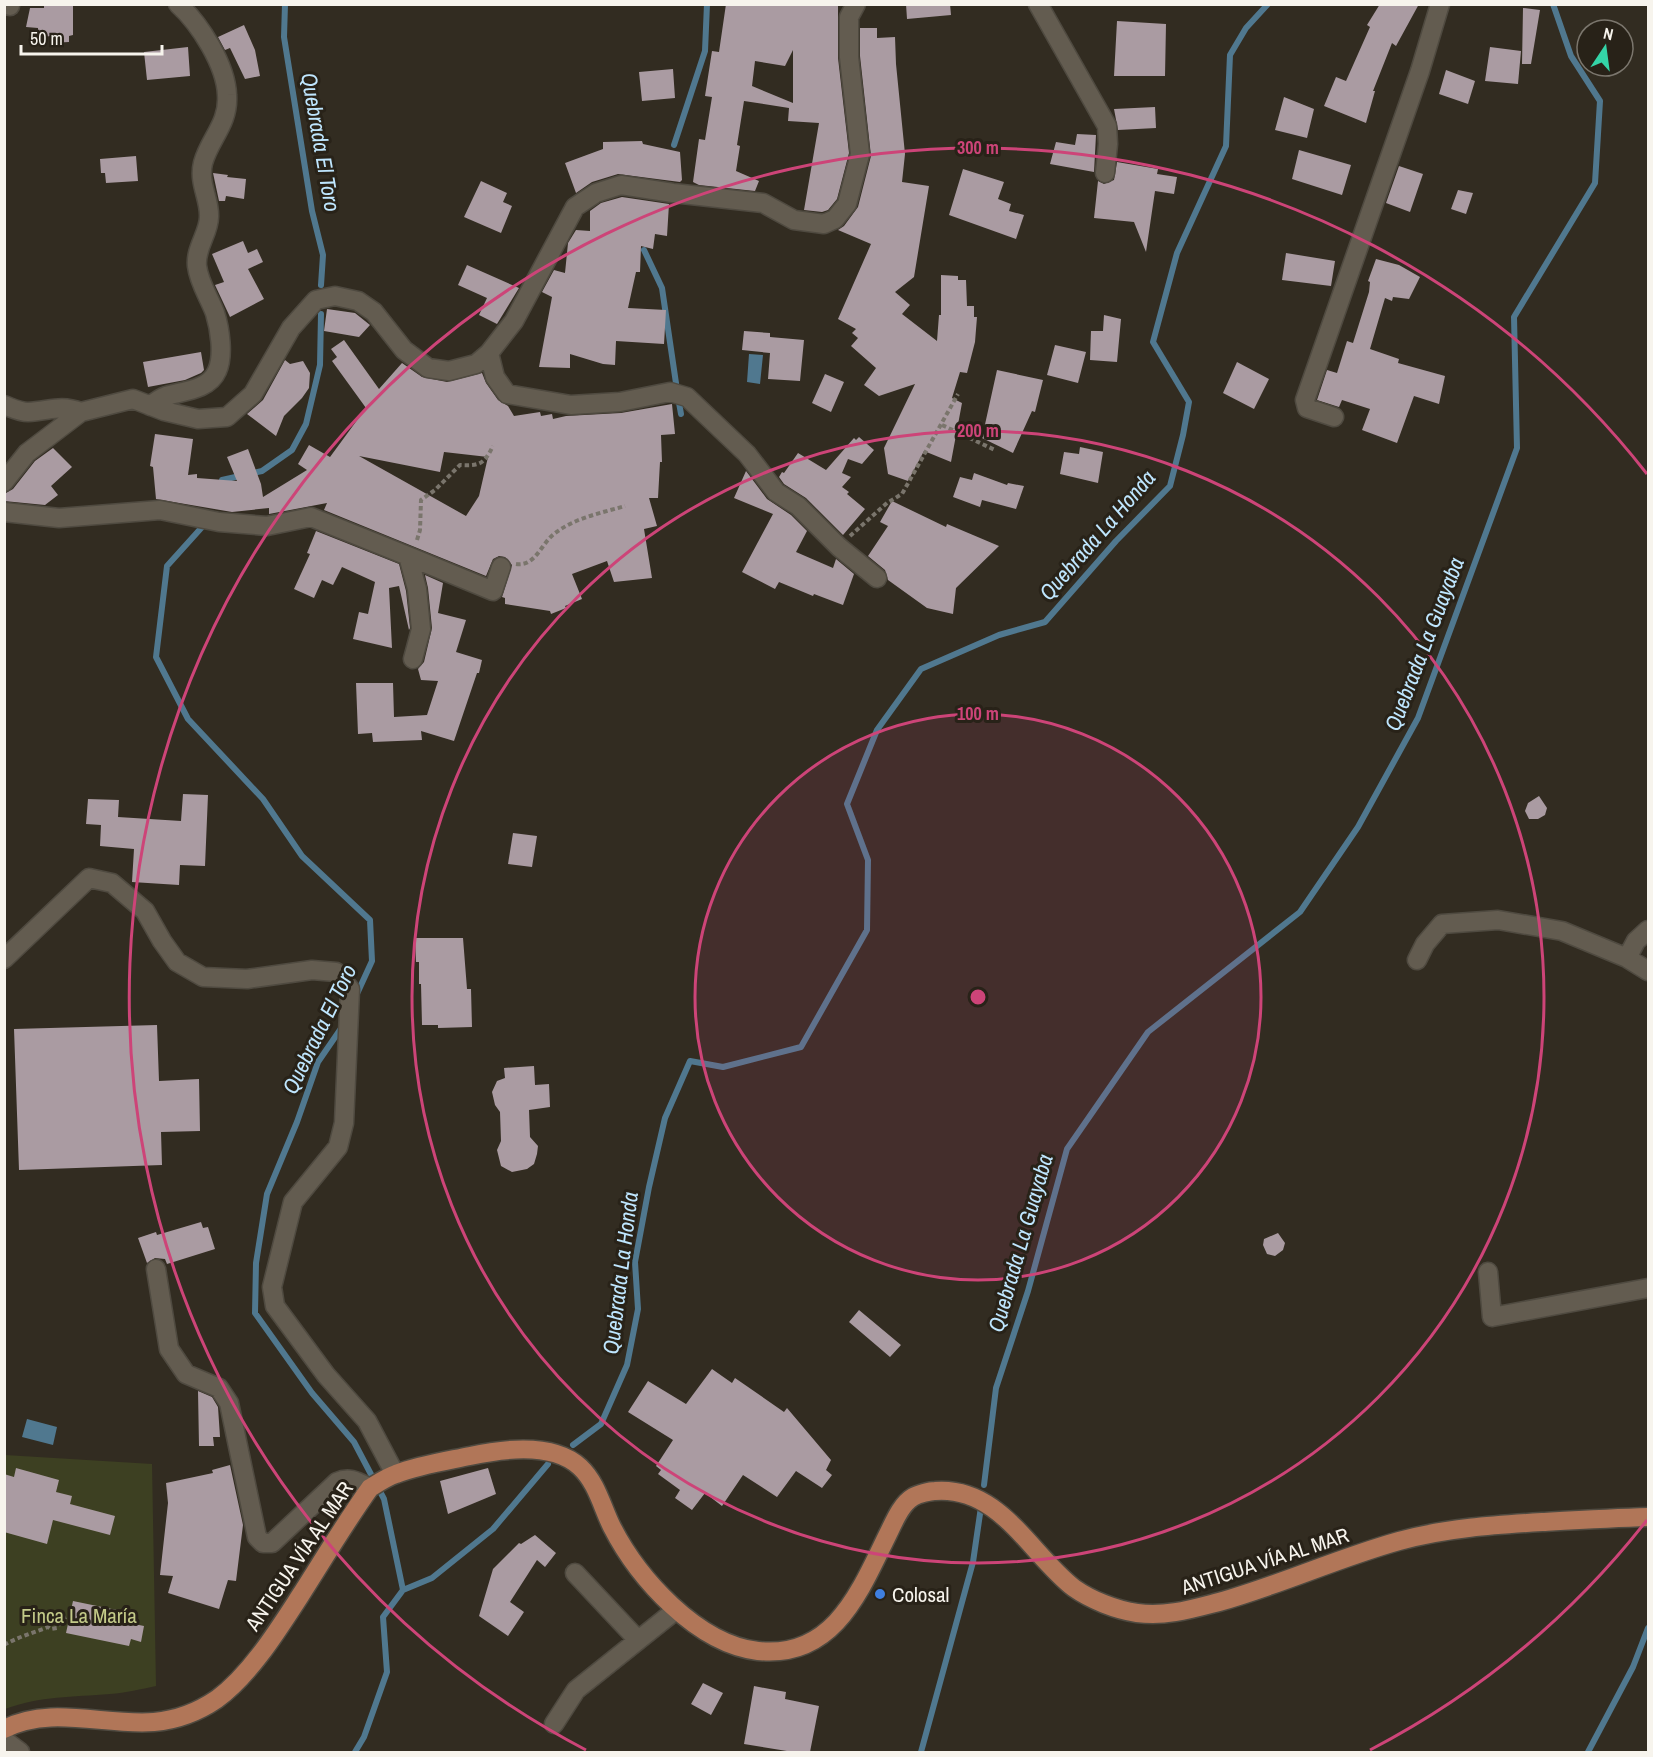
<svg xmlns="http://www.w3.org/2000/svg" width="1653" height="1757" font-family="'Archivo Narrow',sans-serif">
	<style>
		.green { fill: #3d4022 }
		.water { fill: #50788f }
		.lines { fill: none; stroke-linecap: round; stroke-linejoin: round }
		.stream { stroke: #50788f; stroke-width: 6 }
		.building { fill: #aa9ba2; fill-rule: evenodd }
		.minor-casing { stroke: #4f4a40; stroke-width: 21 }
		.major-casing { stroke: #4f4a40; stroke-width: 21 }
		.path { stroke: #7a756c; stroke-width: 4; stroke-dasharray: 4.5 3; stroke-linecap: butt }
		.minor { stroke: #635c50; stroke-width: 18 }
		.major { stroke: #b17658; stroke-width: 18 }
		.ring { fill: none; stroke: #cd4478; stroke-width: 3 }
		.shop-dot { fill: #3f7fe0; stroke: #282218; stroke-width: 2 }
		.labels { text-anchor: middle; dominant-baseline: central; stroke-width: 6; stroke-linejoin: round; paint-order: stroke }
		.street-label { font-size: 21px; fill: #f7f4ed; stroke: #282218 }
		.poi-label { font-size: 21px; fill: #f7f4ed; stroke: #282218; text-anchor: start }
		.park-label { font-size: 21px; fill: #c3ca88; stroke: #282218 }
		.water-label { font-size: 22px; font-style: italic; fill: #bfe6fe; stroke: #282218 }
		.centre { fill: #cd4478; stroke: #282218; stroke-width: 3 }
		.ring-label { font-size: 18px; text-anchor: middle; font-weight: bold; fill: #cd4478; stroke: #282218; stroke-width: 6; stroke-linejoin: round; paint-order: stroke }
	</style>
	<rect width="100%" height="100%" fill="#322c21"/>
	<path class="green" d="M5 1455 152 1464 156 1686C141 1689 126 1693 110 1694 72 1697 41 1696 5 1709Z"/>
	<path class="water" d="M749 354 763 355 760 384 747 382Z
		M27 1419 57 1427 53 1445 22 1437Z"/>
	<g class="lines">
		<path class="stream" d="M285 4 284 37 312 211 323 255 321 285
			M674 145 705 51 707 4
			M644 250 662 288 677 390
			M678 397 681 414
			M221 488 222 480 262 471 292 450 306 424 320 365 321 314
			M203 526 167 566 156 657 188 719 263 799 302 856 370 920 372 961 356 996
			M342 1027 318 1062 297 1122 267 1194 256 1263 255 1313 312 1393 354 1442 384 1499 403 1590
			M573 1445 601 1424 627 1365 638 1309 635 1262 649 1187 665 1118 690 1061 723 1067 801 1047 867 930 868 860 847 804 877 730 921 669 999 635 1045 622 1116 541 1170 486 1183 435 1189 402 1153 342 1177 253 1226 146 1230 55 1246 28 1268 4
			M984 1485 996 1388 1028 1291 1067 1149 1148 1032 1300 912 1358 827 1418 718 1517 448 1514 317 1595 183 1600 101 1571 56 1553 4
			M355 1752 364 1737 387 1672 383 1617 403 1590 432 1578 493 1529 548 1464
			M921 1752 973 1562 981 1507
			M1588 1752 1633 1667 1648 1628"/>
	</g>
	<path class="building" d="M44 4H73V35L69 36V42L50 43V36L45 37V32H38V28L26 27 30 8H44Z
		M726 4H838V58L849 153 837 199 828 210 822 212 804 210 819 123 788 121 789 108 744 101 737 145 740 146 736 171 759 181 755 191 699 185 693 182 699 139 705 140 712 97 705 96 712 51 719 52ZM793 50V103L752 86 755 61 785 66Z
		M906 4H950L951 15 907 19Z
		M1380 4H1419L1396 46 1392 43 1373 91H1375L1366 123 1324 106 1336 77 1346 81 1370 27 1367 25Z
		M1523 8 1540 10 1531 64H1522Z
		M1117 21 1166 24 1165 76H1114Z
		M244 25 255 50 260 76 245 79 230 48 225 50 218 37Z
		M860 28H877V38L895 37 896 64 905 154 902 182 929 186 914 277 895 292 910 305 902 314 937 341 939 315H941V275L958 276V280H966L967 306H974V317H977L975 342 967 373 960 372 952 398 962 403 951 462 924 451 908 481 888 474 884 448 915 384 879 396 864 385 876 368 851 346 858 338 852 333 856 329 838 319 871 244 838 230 844 226 858 207 871 156 860 56Z
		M188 47 190 76 147 80 144 52Z
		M1490 47 1521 51 1518 84 1485 81Z
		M673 69 675 98 642 101 639 72Z
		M1446 70 1475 81 1468 104 1439 94Z
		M1284 97 1314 109 1307 138 1275 130Z
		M1155 107 1156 128 1118 130 1114 109Z
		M1077 134 1096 135 1094 172 1050 164 1056 142 1075 145Z
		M642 141 643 144 680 152 682 180 680 182 618 174 592 182 576 193 565 163 603 149V142Z
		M1299 150 1351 165 1342 195 1292 179Z
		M136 156 138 181 106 183 105 173H101L100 159Z
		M1117 162 1158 169 1157 174 1177 177 1174 194 1155 191 1146 252 1134 222 1094 218 1098 181 1104 184 1114 180Z
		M1399 166 1423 174 1410 212 1386 203Z
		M963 169 1004 182 998 199 1011 204 1009 211 1024 215 1016 239 949 215Z
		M213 173 228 175 227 177 246 179 244 199 226 196 225 201H219Z
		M481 181 507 193 503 202 512 206 501 233 464 217Z
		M1458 190 1473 193 1466 214 1451 209Z
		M622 197 669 204 667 236 655 234 653 249 641 246 640 272H636L628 308 666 310 664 344 616 341 615 365 603 364 570 354V368L539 367 552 297 542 292 554 270 565 273 568 243 576 230 590 231V211L601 203Z
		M243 241 248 253 257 249 263 262 248 269 264 299 230 317 215 285 224 282 212 254Z
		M1286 253 1335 261 1331 286 1282 280Z
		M1376 259 1399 265 1420 277 1409 299 1393 297 1392 301 1385 298 1370 349 1399 359 1398 363 1445 376 1439 404 1414 396 1397 443 1362 430 1370 409 1342 400 1339 407 1317 400 1327 370 1337 373 1347 341 1353 343 1369 292 1370 282 1368 281Z
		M467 265 519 288 497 324 479 315 487 298 458 285Z
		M327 309 355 313 370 325 359 337 324 331Z
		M1104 315 1121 319 1117 362 1090 360 1091 331H1103Z
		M744 331 770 333V337L804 340 800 381 768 379 770 353 742 350Z
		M344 340 379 389 402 363 422 377 447 382 482 373 486 383 498 400 508 406 514 416 540 412 541 416 552 414 553 419 566 416 621 413 672 404 675 434 661 435 662 462H660L658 498H649L657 526 644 529 652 578 614 582 607 561 572 574 582 599 565 606 566 608 551 614 550 611 505 604V598L502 597 512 565 505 557 499 556 493 559 486 576 324 510 327 503 269 514V508L232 512 156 499 153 467 150 466 155 434 193 439 188 475 197 474V478L237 481 227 457 248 449 261 484 263 497 307 470 298 464 309 445 330 457 366 408 332 361 337 357 331 349ZM444 452 488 457 479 496 466 516 359 456 440 472Z
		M1055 345 1086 352 1078 383 1047 375Z
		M201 352 204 370 201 373 185 380 148 387 143 362Z
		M285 360 290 364 303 361 310 373 309 388 302 398 284 416 276 436 247 414 263 400Z
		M1237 362 1269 379 1254 409 1223 393Z
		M997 370 1043 380 1035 412 1032 411 1013 453 982 438Z
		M825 374 844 382 831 412 812 403Z
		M859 437 874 450 862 464 848 459 842 473 851 477 842 487 849 492 847 494 865 509 843 535 806 498 784 484 779 477 782 472 784 473 798 453 826 470 854 438 856 440Z
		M1080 447 1103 452 1098 483 1060 474 1064 452 1079 454Z
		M53 448 72 467 51 486 58 495 45 505 4 501 6 493 13 489 35 461Z
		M746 471 767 499 791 515 807 531 796 552 833 568 836 559 854 574 843 605 814 594 813 596 779 582 775 589 742 572 773 514 734 498Z
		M974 473 1007 485 1008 483 1024 486 1016 509 982 500 980 507 953 497 960 477 972 480Z
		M892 501 946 527 947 524 999 546 956 588 953 614 927 608 888 580 885 570 868 556 888 526 880 522Z
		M316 531 399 564 406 591 410 628 409 630 399 586 389 588 392 648 353 639 359 612 368 614 375 582 342 567 333 585 322 580 314 598 294 589 310 554 307 553Z
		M425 575 443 583 438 613 466 620 456 652 482 660 479 673H477L454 741 421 731 422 740 373 742 372 733 358 734 356 683H393L394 717 427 715 438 681 421 680 418 669 424 662 432 628 428 588Z
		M183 794 208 795 205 866 180 865 179 885 132 882 134 849 100 846 101 825 86 824 88 799 119 800 118 817 181 821Z
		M1539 796 1547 808 1545 815 1538 819H1529L1525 811 1528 803Z
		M513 833 537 836 532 867 508 864Z
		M415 938H463L467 989H471L472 1027 438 1028V1025H422L421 984H419V962H416Z
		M157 1025 159 1081 199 1079 200 1131 161 1132 162 1165 19 1170 14 1029Z
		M534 1066 535 1085 549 1084 550 1107 529 1110 530 1137 538 1146 537 1154 534 1164 527 1169 512 1172 501 1166 497 1150 501 1141 500 1112 495 1105 492 1092 497 1081 505 1078 504 1068Z
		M201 1222 203 1228 208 1227 215 1249 167 1264 165 1259 155 1258 147 1263 138 1238 156 1232 157 1235Z
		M1278 1233 1285 1243 1283 1250 1275 1256 1267 1254 1263 1245 1264 1239Z
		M859 1310 901 1345 890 1357 849 1322Z
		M712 1369 732 1383 735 1378 784 1412 787 1408 831 1460 826 1470 832 1475 822 1488 796 1471 777 1497 743 1475 722 1506 705 1493 692 1510 675 1498 680 1490 658 1474 661 1470 656 1466 673 1440 628 1412 648 1381 686 1404Z
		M198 1391 212 1397 218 1407 220 1437H213L214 1446H199Z
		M230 1465 243 1525 236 1581 228 1580 219 1609 168 1593 173 1576 160 1575 168 1503 166 1483 213 1473 212 1470Z
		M16 1468 59 1480 56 1492 72 1496 70 1504 115 1516 110 1535 53 1520 47 1544 4 1532V1474L14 1477Z
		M488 1468 496 1494 448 1514 440 1481Z
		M535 1535 556 1553 545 1567 537 1560 510 1602 524 1612 508 1636 479 1616 493 1569 519 1543 521 1544Z
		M73 1601 136 1614 134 1624 144 1626 141 1642 131 1639 129 1646 66 1633Z
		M703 1683 723 1693 711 1715 691 1704Z
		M754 1686 786 1692 785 1699 819 1706 810 1752H793L744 1744Z"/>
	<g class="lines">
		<defs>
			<path id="minor" d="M8 4 10 6
				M1038 4 1107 126 1108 144 1105 173
				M489 353 495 377 507 394 571 405 620 402 670 392 687 397 747 454 776 492 798 506 839 547 877 578
				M4 405C12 408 20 412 28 412 50 411 59 404 81 412
				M150 406C155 402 160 398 166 396 183 391 209 390 217 371 224 356 220 329 215 313 209 297 199 283 197 266 195 248 209 233 209 217 210 199 198 183 203 163 210 138 229 124 227 95 226 65 200 24 178 4
				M1334 417 1307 408 1305 400 1420 71 1440 4
				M4 482 27 453 81 412 133 399 164 411 198 419 227 417 253 394 291 328 316 300 335 296 358 301 374 312 404 350 428 368 449 371 476 364 489 353 514 321 575 207 596 193 621 185 673 193 763 203 794 220 824 224 835 219 847 204 860 154 849 57V17L856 4
				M4 512 59 518 160 510 219 522 267 526 311 517 408 556 417 589 421 629 413 659
				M408 556 493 591 501 567
				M1648 930 1636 941 1627 958 1648 971
				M4 959 89 878 112 883 145 911 162 941 177 962 203 977 247 979 312 970 336 972 350 989 344 1123 338 1147 293 1202 272 1287 275 1306 326 1375 367 1421 395 1474
				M1417 960 1425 944 1442 924 1498 920 1562 931 1627 958
				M156 1269 169 1349 186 1374 219 1388 229 1403 257 1537 263 1543H272L337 1482C350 1476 358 1482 370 1488
				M1488 1272 1492 1317 1648 1288
				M575 1573 638 1640
				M554 1724 576 1690 676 1610
				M4 1740 20 1752"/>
			<path id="major" d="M4 1729C51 1705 104 1726 154 1722 177 1720 198 1712 217 1699 250 1675 278 1630 300 1596 323 1560 345 1523 370 1488 378 1483 387 1477 396 1474 419 1465 446 1461 470 1456 502 1449 553 1442 580 1467 597 1483 602 1507 612 1527 638 1578 697 1644 758 1651 834 1659 860 1591 888 1534 894 1522 901 1504 913 1497 918 1494 930 1491 935 1491 1000 1486 1030 1554 1074 1588 1091 1600 1116 1610 1137 1613 1166 1617 1192 1609 1219 1602 1280 1585 1338 1558 1399 1541 1446 1528 1494 1525 1542 1522 1578 1520 1613 1518 1648 1517"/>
		</defs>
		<use href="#minor" class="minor-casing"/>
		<use href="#major" class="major-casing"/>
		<path class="path" d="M942 425 995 450
			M850 536 887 503 902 494 958 394
			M417 540 420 530 421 500 435 490 460 465C480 466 484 464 493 446
			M516 564C535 567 541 544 554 534 574 518 601 513 625 506
			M4 1645C18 1637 33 1633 48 1627L51 1629 57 1628 62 1619 66 1617"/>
		<use href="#minor" class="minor"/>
		<use href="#major" class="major"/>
	</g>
	<circle cx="978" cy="997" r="283" fill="#cd4478" fill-opacity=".12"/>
	<g class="ring">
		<circle cx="978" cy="997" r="283"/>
		<circle cx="978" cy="997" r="566"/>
		<path d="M1647 1520A849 849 0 0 1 1370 1750M586 1750A849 849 0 1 1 1647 474"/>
	</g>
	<circle class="shop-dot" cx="880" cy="1594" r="6"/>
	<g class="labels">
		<g class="street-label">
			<text transform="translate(299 1556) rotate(-56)">ANTIGUA VÍA AL MAR</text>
			<text transform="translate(1265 1561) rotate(-18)">ANTIGUA VÍA AL MAR</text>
		</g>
		<g class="poi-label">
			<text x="892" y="1594">Colosal</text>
		</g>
		<g class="park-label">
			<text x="79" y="1615">Finca La María</text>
		</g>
		<g class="water-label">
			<text transform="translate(321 142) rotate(80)">Quebrada El Toro</text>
			<text transform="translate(1097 535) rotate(-49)">Quebrada La Honda</text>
			<text transform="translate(1424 644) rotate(-69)">Quebrada La Guayaba</text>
			<text transform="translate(319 1029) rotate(-64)">Quebrada El Toro</text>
			<text transform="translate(1020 1243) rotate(-74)">Quebrada La Guayaba</text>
			<text transform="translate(620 1273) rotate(-83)">Quebrada La Honda</text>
		</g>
	</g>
	<circle cx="978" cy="997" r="9" class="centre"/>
	<g class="ring-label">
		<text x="978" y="154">300 m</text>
		<text x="978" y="437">200 m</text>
		<text x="978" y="720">100 m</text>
	</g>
	<rect width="1653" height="1757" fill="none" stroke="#f7f4ed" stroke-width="12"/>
	<g transform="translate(1605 48) rotate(13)"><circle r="28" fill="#282218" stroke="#7b766d" stroke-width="1.5"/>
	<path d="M0-4.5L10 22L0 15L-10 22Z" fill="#34d4a7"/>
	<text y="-9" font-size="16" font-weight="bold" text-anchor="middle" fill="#f7f4ed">N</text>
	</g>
	<path d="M21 45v9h141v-9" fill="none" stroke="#f7f4ed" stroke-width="3"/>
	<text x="30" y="45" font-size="18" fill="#f7f4ed" stroke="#282218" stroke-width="4.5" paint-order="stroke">50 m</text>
</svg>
